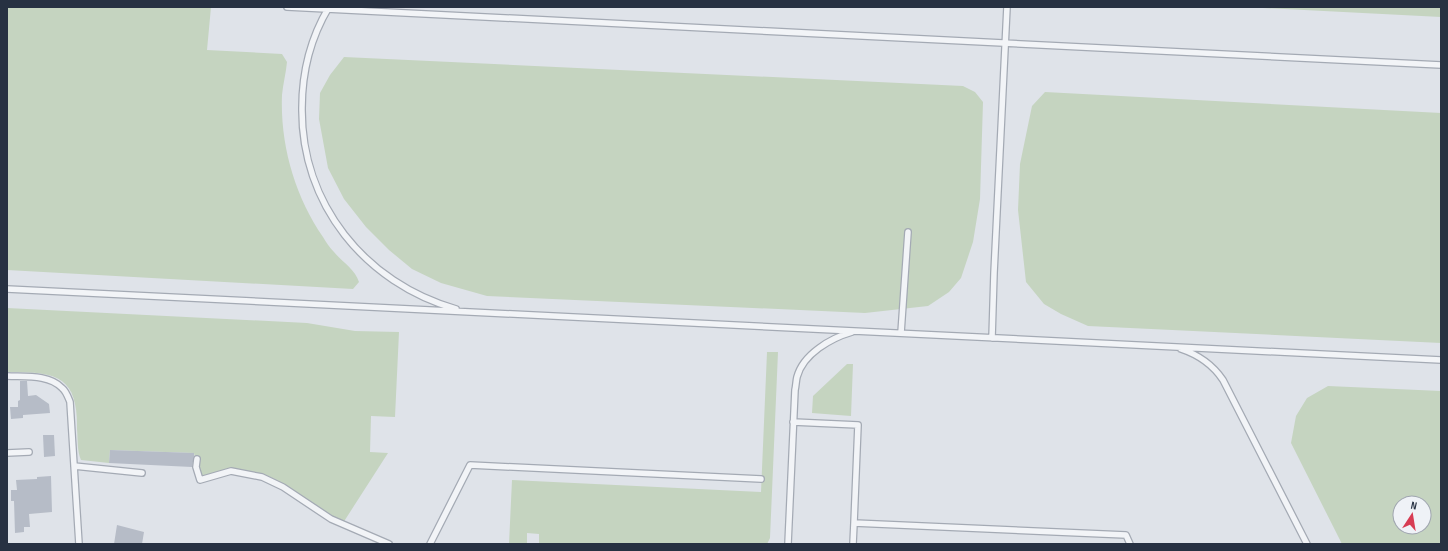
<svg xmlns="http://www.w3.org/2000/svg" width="1448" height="551" font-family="'Sofia Sans Condensed',sans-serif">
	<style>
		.green { fill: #c5d4c0; fill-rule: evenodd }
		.building { fill: #b6bcc7 }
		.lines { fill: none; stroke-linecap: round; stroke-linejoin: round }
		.service-casing { stroke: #a4aab4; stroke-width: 8 }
		.service { stroke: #f2f4f7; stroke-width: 5.5 }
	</style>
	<rect width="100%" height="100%" fill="#dfe3e9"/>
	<path class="green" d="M7 7H211L207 50 282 54 287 62C286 73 283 84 282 95 280 145 295 196 323 237 326 242 330 248 334 252 342 262 355 269 359 282L353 289 7 270Z
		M1244 7H1441V17Z
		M344 57 963 86 975 92 983 102 980 199 973 242 961 278 949 292 928 306 865 313 487 296 441 283 412 269 389 250 366 227 344 199 328 168 319 119 320 93 330 75Z
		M1045 92 1441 113V343L1088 326 1061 314 1044 304 1026 282 1018 210 1020 164 1032 106Z
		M7 308 307 323 355 331 399 332 395 417 371 416 370 452 388 453 343 523 279 481 268 476 230 468 201 476 200 468V459L195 458 194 453 110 450 109 463 81 460C77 451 78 440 77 429 77 421 77 413 75 404 69 369 35 373 7 372Z
		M767 352H778L770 538 767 544H539V534L527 533V544H509L512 480 761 492Z
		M847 364H853L851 416 812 413 813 396Z
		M1328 386 1441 391V544H1342L1291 443 1296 416 1307 398ZM1400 503H1424V527H1400Z"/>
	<path class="building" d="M20 381H27L28 396 36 395 49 404 50 413 23 415V418L11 419 10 407H18V401L20 400Z
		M43 435H54L55 456 44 457Z
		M110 450 194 453V456L192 467 109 463Z
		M51 476 52 512 29 514 30 527H24V532L15 533 14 501H11V490H17L16 480 37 479V477Z
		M117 525 144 532 142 544H114Z"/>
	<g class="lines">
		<defs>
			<path id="service" d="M287 7 1441 65
				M329 7C311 37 302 73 302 108 301 204 365 283 456 309
				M7 289 1441 360
				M901 333 908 232
				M992 338 994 273 1007 7
				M1181 349C1199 355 1213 365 1223 380L1307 544
				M7 376C24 377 49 374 62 388 66 391 68 397 70 402L79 544
				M793 422 858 425 854 523
				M7 453 29 452
				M197 459 196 467 200 480 231 471 262 477 283 487 331 519 389 544
				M74 466 142 473
				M430 544 470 465 761 479
				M788 544 795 390C796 386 796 381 797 377 803 354 831 338 852 332
				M853 544 854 523 1126 535 1130 544"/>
		</defs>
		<use href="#service" class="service-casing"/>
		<use href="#service" class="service"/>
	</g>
	<rect width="1448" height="551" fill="none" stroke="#273142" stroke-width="16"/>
	<g transform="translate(1412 515) rotate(12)"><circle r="19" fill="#eff2f7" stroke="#9fa5af"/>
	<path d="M0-3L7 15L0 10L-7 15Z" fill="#d73c53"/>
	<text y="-6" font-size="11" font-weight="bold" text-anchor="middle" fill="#273142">N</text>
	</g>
</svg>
